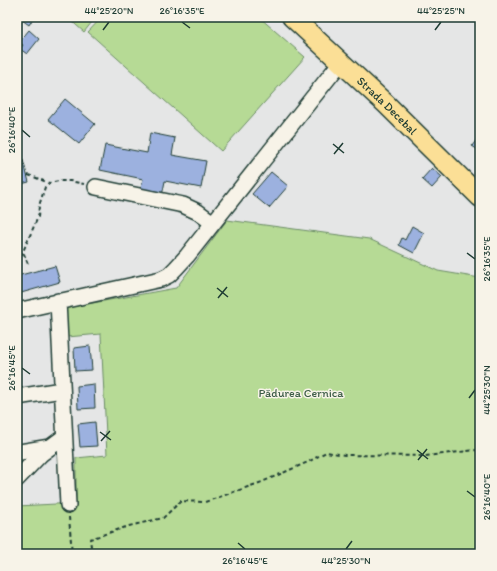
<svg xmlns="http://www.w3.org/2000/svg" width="497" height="571" font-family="Itim,sans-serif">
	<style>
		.green { fill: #b6da95; stroke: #6a8c64 }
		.building { fill: #9cb1df; stroke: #1f3d34 }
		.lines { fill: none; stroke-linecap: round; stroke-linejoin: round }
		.minor-casing { stroke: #1f3d34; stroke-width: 18 }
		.major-casing { stroke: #1f3d34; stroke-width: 22 }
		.path { stroke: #1f3d34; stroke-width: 2; stroke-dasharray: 4 3; stroke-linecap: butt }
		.minor { stroke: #f7f3e8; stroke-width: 15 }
		.major { stroke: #fbdf96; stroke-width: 19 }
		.ticks { fill: none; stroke: #1f3d34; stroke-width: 1.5 }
		.labels { text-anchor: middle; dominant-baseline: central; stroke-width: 3; stroke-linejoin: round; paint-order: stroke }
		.street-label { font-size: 12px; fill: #1f3d34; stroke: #f7f3e8 }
		.park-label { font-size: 12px; fill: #3d5c47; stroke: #f7f3e8 }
		.neatline { fill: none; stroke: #1f3d34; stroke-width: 1.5 }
		.ticks-label { font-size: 10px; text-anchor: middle; fill: #1f3d34 }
	</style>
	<rect width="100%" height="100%" fill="#e5e6e6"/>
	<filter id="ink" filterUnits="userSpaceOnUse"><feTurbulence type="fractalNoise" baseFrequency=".025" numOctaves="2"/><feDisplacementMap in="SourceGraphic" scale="8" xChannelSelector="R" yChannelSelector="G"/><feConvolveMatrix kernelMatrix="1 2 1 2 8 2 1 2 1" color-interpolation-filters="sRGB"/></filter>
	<g filter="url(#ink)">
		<path class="green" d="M67 17H96L84 32Z
			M102 17H259L305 57 221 151 88 32Z
			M227 220 369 239 438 271 480 278V554H17V506L76 503V458L107 455 101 334 67 337 65 308 176 288Z"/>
		<path class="building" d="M18 17H34L29 25Z
			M29 30 39 39 27 54 20 49 23 45 19 42Z
			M65 99 95 124 79 144 48 119Z
			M150 133 175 138 172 155 206 161 201 188 165 181 162 196 140 192 143 179 100 170 105 145 147 153Z
			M480 135V151L472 146Z
			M23 160 29 182 17 185V162Z
			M432 168 442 177 432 188 422 179Z
			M271 172 288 186 269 208 252 194Z
			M412 226 424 233 414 253 399 245 402 238 405 240Z
			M55 266 60 282 21 293 17 276Z
			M90 346 92 370 75 371 74 348Z
			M94 384 95 408 78 409 77 386Z
			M95 422 97 446 80 447 78 424Z"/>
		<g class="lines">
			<defs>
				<path id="minor" d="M96 187 183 205 198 212 213 223
					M58 301 68 505
					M17 311 161 279 169 275 176 268 187 256 341 62
					M17 397 62 390
					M20 452 50 447
					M17 479 41 454 64 437"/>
				<g id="major">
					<path id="s1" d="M292 17 386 104 480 197"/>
				</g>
			</defs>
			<use href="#minor" class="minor-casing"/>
			<use href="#major" class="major-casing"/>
			<path class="path" d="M28 175 34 177 49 183
				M21 256 38 217 39 206 45 187 49 183 59 181H70L84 184
				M17 257 24 254 28 264
				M69 517 72 554
				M92 554 90 539 129 526 163 518 181 501 205 502 262 482 308 462 326 452 345 455 426 456 476 450 480 452"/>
			<use href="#minor" class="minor"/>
			<use href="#major" class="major"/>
		</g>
	</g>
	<path class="ticks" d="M182 22 190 28M103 30 109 22M435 30 441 22M22 130 30 137M333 144 344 153M334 154 343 143M467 253 475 259M217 288 228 297M218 298 227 287M22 368 30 374M469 398 475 390M100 432 111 440M101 441 110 431M417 450 428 459M418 460 427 449M467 491 475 497M238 543 245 549M346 549 352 541"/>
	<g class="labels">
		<g class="street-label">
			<text stroke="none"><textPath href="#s1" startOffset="130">Strada Decebal</textPath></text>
		</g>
		<g class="park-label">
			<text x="301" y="393">Pădurea Cernica</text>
		</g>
	</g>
	<rect width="497" height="571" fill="none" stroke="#f7f3e8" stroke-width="44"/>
	<rect x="22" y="22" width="453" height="527" class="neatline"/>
	<g class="ticks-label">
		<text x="109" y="14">44°25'20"N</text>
		<text x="182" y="14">26°16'35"E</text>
		<text x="441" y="14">44°25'25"N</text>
		<text transform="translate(11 130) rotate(-90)" y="4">26°16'40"E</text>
		<text transform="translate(486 259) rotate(-90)" y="4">26°16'35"E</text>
		<text transform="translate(11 368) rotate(-90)" y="4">26°16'45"E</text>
		<text transform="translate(486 390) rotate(-90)" y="4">44°25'30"N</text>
		<text transform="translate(486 497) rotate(-90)" y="4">26°16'40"E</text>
		<text x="245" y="564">26°16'45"E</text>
		<text x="346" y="564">44°25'30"N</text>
	</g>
</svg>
